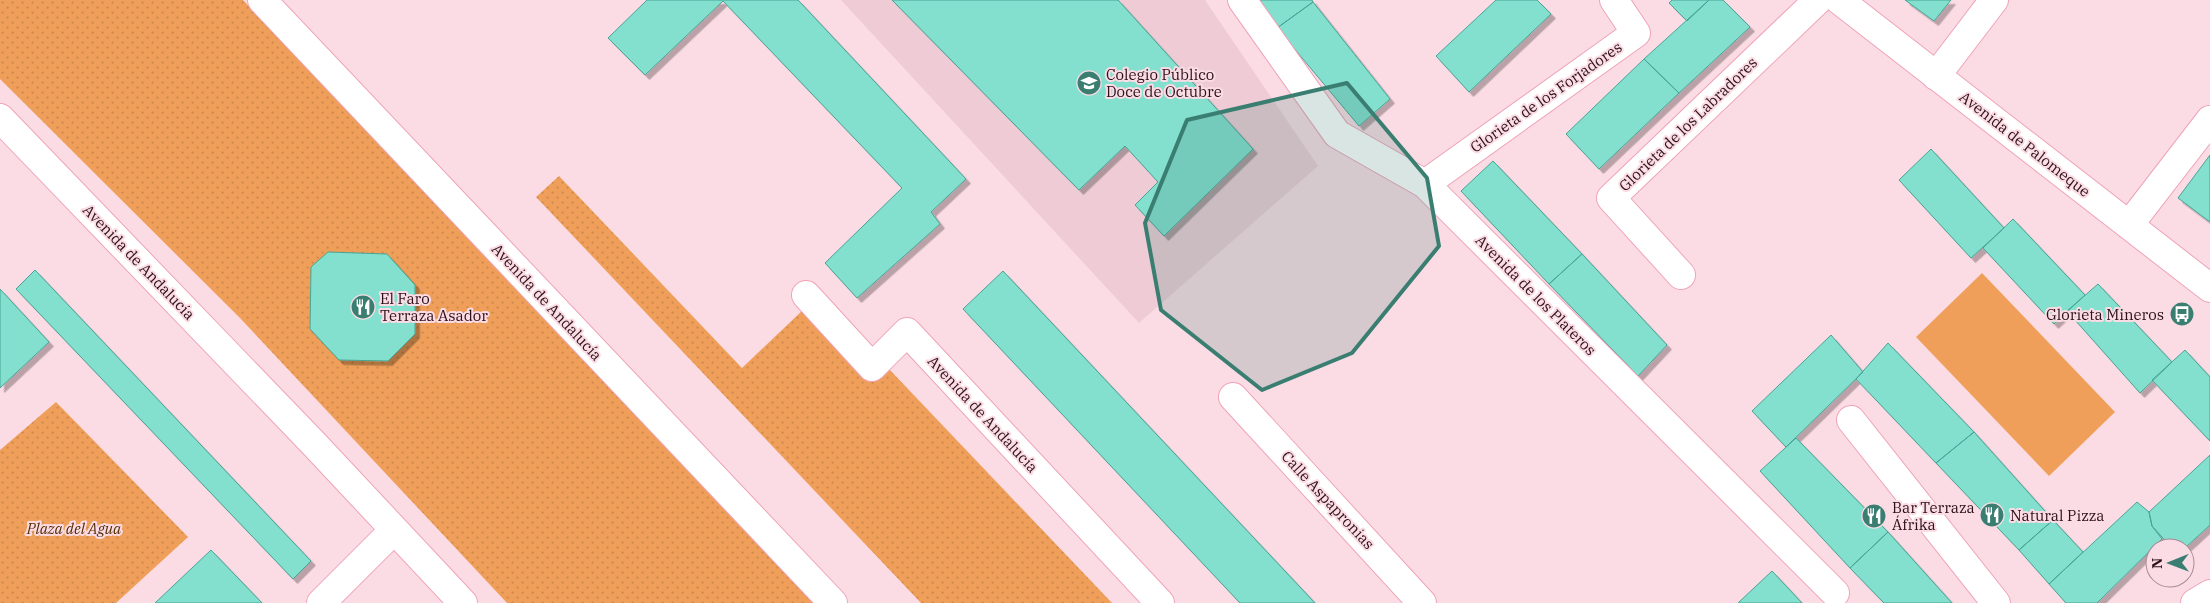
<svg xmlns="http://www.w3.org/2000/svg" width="2210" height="603" font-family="'IBM Plex Serif',serif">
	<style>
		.built { fill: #efccd5 }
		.green { fill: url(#green-dots) }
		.pitch { fill: #ef9f59 }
		.building { fill: #83dfce; stroke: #47a595; filter: url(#shadow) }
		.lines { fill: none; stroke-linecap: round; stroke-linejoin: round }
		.street-casing { stroke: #eea3b9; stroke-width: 30 }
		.secondary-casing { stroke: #eea3b9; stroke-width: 30 }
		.primary-casing { stroke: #eea3b9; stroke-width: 30 }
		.street { stroke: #fff; stroke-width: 28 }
		.secondary { stroke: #fff; stroke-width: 28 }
		.primary { stroke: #fff; stroke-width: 28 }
		.marked { fill: #3a7e72; fill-opacity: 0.2; stroke: #3a7e72; stroke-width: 4; stroke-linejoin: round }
		.labels { text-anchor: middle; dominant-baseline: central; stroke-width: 4; stroke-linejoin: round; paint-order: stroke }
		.poi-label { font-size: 15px; fill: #2c111a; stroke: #fcdce4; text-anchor: start }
		.street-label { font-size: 15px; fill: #2c111a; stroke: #fcdce4 }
		.park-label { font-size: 15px; font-style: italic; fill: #512b02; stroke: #fcdce4 }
	</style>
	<defs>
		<pattern id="green-dots" width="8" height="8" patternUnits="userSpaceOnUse" patternTransform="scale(1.25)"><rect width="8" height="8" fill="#ef9f59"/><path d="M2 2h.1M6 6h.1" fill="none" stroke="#cd884d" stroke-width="1.8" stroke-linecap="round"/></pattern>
		<filter id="shadow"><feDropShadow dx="4.5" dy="4.5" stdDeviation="0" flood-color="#0004"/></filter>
	</defs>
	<rect width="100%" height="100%" fill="#fcdce4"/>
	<path class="built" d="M841 0H1205L1318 166 1139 323Z"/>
	<path class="green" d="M0 0H243L813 603H507L240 318 0 79Z
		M559 176 742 368 805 308 888 368 1112 603H921L536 197Z
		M56 402 188 537 116 603H0V450Z"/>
	<path class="pitch" d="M1982 273 2115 412 2049 476 1916 337Z"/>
	<path class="building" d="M647 0H798L966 179 931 212 940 224 857 298 825 263 902 188 723 1 645 75 608 38Z
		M892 0H1118L1253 149 1164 236 1135 205 1158 182 1125 146 1079 190Z
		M1259 0H1312L1313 2 1277 28Z
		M1496 0H1537L1551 14 1469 92 1436 56Z
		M1672 0H1709L1687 21 1669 3Z
		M1709 0H1723L1750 27 1679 93 1644 59Z
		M1905 0H1951L1934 21Z
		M1313 2 1390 99 1359 126 1277 28Z
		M1644 59 1679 93 1599 169 1566 134Z
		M1931 149 2004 228 1971 258 1899 180Z
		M2210 155V222L2178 198Z
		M1493 161 1582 254 1549 284 1461 191Z
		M2013 219 2085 295 2054 324 1983 248Z
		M328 252 387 254 415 285V334L388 361 339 360 310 329 311 267Z
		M1582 254 1667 345 1638 376 1549 284Z
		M35 270 311 561 293 579 16 289Z
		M1003 271 1315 603H1240L963 309Z
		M2098 284 2172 362 2140 393 2067 311Z
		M0 289 49 342 0 388Z
		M1831 335 1863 372 1786 447 1752 411Z
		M1888 343 1974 432 1936 463 1856 379Z
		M2185 350 2210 377V441L2152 380Z
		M1974 432 2053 520 2019 550 1936 463Z
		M1796 438 1888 532 1850 568 1760 471Z
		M2210 455V525L2185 548H2172L2152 526 2149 512Z
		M2137 502 2149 512 2152 526 2162 539 2097 603H2066L2049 584Z
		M2053 520 2083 552 2049 584 2019 550Z
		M1888 532 1952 603H1884L1850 568Z
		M211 550 262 603H155Z
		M1772 571 1802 603H1738Z"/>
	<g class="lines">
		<defs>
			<path id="street" d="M1242 0 1337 134 1425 184 1835 593
				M1936 76 1994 0
				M1425 184 1636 33 1614 0
				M2129 225 2210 120
				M1681 275 1611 198 1818 0
				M806 295 872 367 907 332 1160 603
				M1233 397 1422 603
				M1851 420 1996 603"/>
			<path id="secondary" d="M1839 0 2210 288
				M321 603 393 531
				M2195 603 2210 594"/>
			<path id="primary" d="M262 0 833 603
				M0 118 315 445 463 603"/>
		</defs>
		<use href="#street" class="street-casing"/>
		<use href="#secondary" class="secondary-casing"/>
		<use href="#primary" class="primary-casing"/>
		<use href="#street" class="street"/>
		<use href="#secondary" class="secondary"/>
		<use href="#primary" class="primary"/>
	</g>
	<path class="marked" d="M1347 83 1427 178 1439 246 1352 353 1262 390 1161 310 1145 223 1187 120Z"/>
	<defs>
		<symbol id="school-disc" viewBox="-11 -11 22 22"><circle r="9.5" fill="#3a7e72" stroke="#fcdce4"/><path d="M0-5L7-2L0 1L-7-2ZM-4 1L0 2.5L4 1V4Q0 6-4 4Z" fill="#fff"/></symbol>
		<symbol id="restaurant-disc" viewBox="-11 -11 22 22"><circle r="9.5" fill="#3a7e72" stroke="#fcdce4"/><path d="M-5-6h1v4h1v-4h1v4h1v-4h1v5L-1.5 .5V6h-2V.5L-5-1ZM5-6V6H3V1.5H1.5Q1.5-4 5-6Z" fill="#fff"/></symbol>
		<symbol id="bus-disc" viewBox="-11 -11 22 22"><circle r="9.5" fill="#3a7e72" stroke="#fcdce4"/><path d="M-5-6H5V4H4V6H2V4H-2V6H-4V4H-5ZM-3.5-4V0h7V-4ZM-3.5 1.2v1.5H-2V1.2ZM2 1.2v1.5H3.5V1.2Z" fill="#fff"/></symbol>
	</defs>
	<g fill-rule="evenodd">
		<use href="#school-disc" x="1075" y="69" width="28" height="28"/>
		<use href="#restaurant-disc" x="349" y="293" width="28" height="28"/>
		<use href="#bus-disc" x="2168" y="300" width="28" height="28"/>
		<use href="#restaurant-disc" x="1978" y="501" width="28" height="28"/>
		<use href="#restaurant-disc" x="1860" y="502" width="28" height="28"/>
	</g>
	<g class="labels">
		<g class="poi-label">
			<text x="1106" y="74">Colegio Público<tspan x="1106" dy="17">Doce de Octubre</tspan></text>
			<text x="380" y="298">El Faro<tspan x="380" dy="17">Terraza Asador</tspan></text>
			<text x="2164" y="314" text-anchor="end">Glorieta Mineros</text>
			<text x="1892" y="507">Bar Terraza<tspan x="1892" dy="17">Áfrika</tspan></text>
			<text x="2010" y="515">Natural Pizza</text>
		</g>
		<g class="street-label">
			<text transform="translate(1546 97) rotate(-35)">Glorieta de los Forjadores</text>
			<text transform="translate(1688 124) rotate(-44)">Glorieta de los Labradores</text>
			<text transform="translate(2025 144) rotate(38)">Avenida de Palomeque</text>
			<text transform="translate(139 262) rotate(46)">Avenida de Andalucía</text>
			<text transform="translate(1536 295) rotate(45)">Avenida de los Plateros</text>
			<text transform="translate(547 302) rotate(47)">Avenida de Andalucía</text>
			<text transform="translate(983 414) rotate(47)">Avenida de Andalucía</text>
			<text transform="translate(1328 500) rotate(47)">Calle Aspapronias</text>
		</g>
		<g class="park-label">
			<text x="74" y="528">Plaza del Agua</text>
		</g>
	</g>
	<g transform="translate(2170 563) rotate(269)"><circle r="24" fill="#fcdce4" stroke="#a98b93"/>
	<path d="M0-4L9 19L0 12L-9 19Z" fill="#3a7e72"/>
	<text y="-8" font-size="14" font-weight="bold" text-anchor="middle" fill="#2c111a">N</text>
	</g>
</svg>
